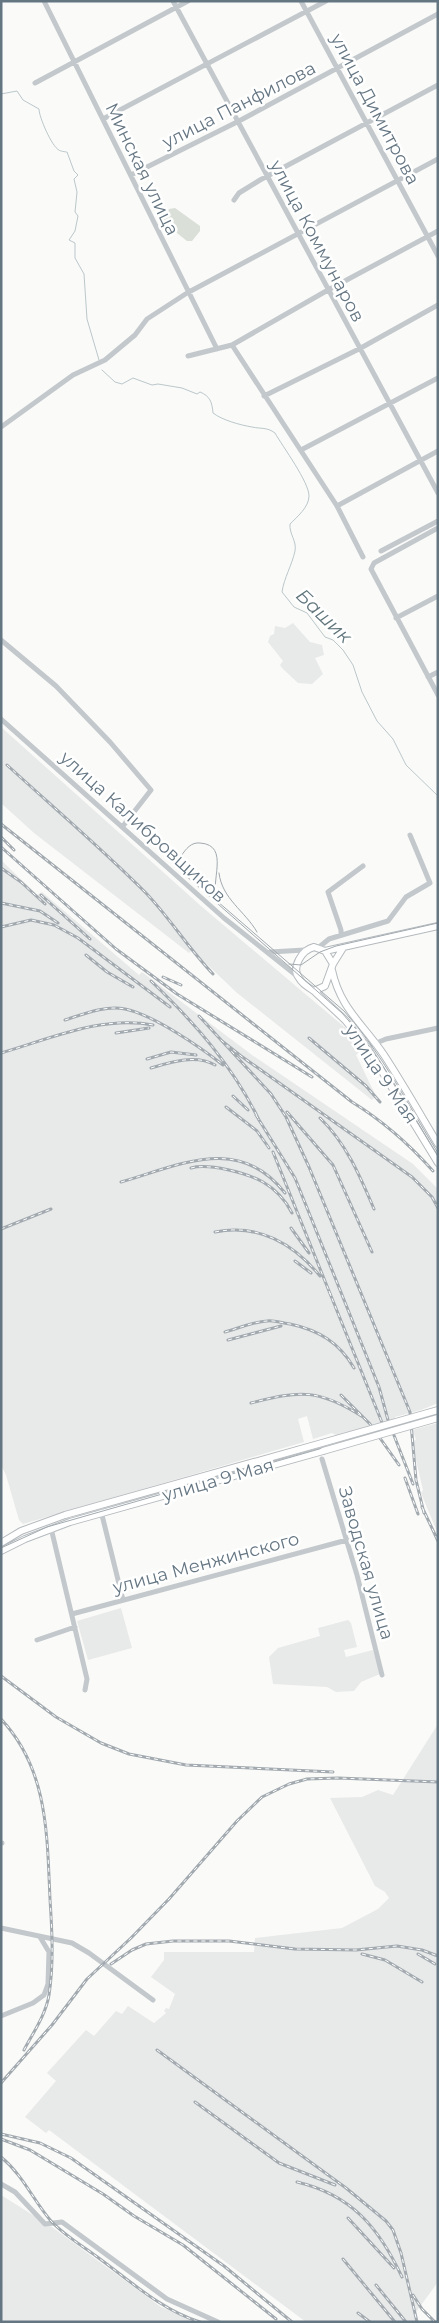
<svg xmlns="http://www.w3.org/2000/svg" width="439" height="2323" font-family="Montserrat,sans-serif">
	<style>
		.built { fill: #e8e9e9 }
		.green { fill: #dadfd7 }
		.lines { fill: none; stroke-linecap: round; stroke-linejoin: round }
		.stream { stroke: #bbc7cb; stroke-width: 1 }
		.major-casing { stroke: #b5babe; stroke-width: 8 }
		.minor { stroke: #c3c8cc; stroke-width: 5 }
		.major { stroke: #fff; stroke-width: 6 }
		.tram { stroke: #a2aab0; stroke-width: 1 }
		.rail-casing { stroke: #a2aab0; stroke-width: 3 }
		.rail { stroke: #fff; stroke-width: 1; stroke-dasharray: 4; stroke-linecap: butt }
		.major-bridge-casing { stroke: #b5babe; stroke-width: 8; stroke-linecap: butt }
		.major-bridge { stroke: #fff; stroke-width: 6 }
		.labels { text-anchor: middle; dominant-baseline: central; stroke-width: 5; stroke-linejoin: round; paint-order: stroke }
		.street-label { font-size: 18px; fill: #657683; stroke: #fff }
		.water-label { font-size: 19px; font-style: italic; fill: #60757c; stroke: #fff }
	</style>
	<rect width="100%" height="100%" fill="#fafaf8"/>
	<path class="built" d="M293 623 310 642 322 645 324 655 315 658 323 674 312 684 298 683 282 668 280 665 283 661 268 642 270 636 274 634 275 626 285 628Z
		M1 727 201 906 348 1030 361 1050 356 1055 376 1096 372 1100 236 992 192 950 189 953 34 833 1 803Z
		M1 860 37 895 42 892 139 975 142 972 252 1055 413 1164 438 1189V1403L421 1410 395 1417 400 1430 338 1444 340 1437 332 1433 313 1439 307 1416 298 1419 304 1442 23 1524 19 1520 6 1475 1 1465Z
		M438 1423V1534L421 1493 423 1490 412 1443 416 1439 412 1430Z
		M121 1608 132 1648 88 1660 77 1621Z
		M348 1620 351 1623 357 1647 344 1650 346 1657 373 1650 380 1674 361 1682 354 1691 336 1692 327 1687 273 1684 269 1657 278 1648 320 1636 318 1628Z
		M438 1724V2282L416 2312 419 2322H306L49 2130 46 2133 25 2117 56 2081 47 2073 86 2030 94 2036 116 2011 122 2014 128 2006 154 2023 166 2013 164 2011 166 2008 169 2009 175 1994 151 1977 164 1960V1952H254L255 1938 342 1928 378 1909 389 1898 385 1892 375 1886 330 1798 362 1797 378 1790 393 1795Z
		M1 2195 52 2227 161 2307 200 2322H1Z"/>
	<path class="green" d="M175 208 200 226V231L192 241H187L162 221 169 209Z"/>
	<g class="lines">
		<path class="stream" d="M1 94 17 91 23 100 39 109C39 117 52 147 59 150 59 151 66 152 67 152L74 171 78 175 74 179 77 192 75 212 78 216 75 231 69 240 75 243V258L84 274 87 319 99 360
			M102 370 115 382 122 384 133 378 152 385 158 384 182 388 197 394 200 392C210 396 212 402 213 413 222 420 240 425 252 427 261 429 267 427 275 433 283 447 309 482 309 496 309 507 297 517 290 524 289 534 297 541 295 551 292 565 284 578 282 592L294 607 307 613 325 637 333 640 343 650 353 665 362 692 377 721 393 739 406 765 438 796"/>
		<defs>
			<path id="major" d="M314 947 325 951 333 964 325 986 314 991C309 988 302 984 299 978 291 967 302 950 314 947Z
				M325 951 438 926
				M333 964 343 948
				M332 970C340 1008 363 1024 384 1055 403 1084 420 1114 438 1144
				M314 991 345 1020 367 1047 438 1163
				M1 1543 21 1531 65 1515 322 1443
				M1 1551 25 1539 70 1522 323 1451"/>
		</defs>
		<use href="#major" class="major-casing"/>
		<path class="minor" d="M44 1 217 349
			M173 1 438 493
			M301 1 438 256
			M35 83 188 1
			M103 119 326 1
			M131 175 239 121 438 14
			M234 200 239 193 260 180 438 85
			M232 345 337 506 363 557
			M188 356 232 345 328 290 438 231
			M264 396 359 349 438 305
			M1 427 73 375 105 360 135 335 147 319 187 293 438 159
			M301 450 438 378
			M337 506 438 451
			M438 528 374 563 371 569 438 695
			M381 551 438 521
			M396 618 438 596
			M1 640 56 686 110 742 151 790 123 826
			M428 677 438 672
			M1 719 224 918 297 976
			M341 934V930L328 892 363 866
			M318 948 329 939 388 921 406 897 430 883 410 835
			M270 952 305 950
			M367 1047 386 1039 438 1028
			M322 1459 357 1575 382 1675
			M101 1511 123 1600
			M51 1528 87 1679 85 1690
			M72 1614 347 1540
			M37 1640 75 1627
			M1 1843H2
			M1 1928 72 1943 89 1953 153 2000
			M1 2016 33 2003 44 1995 48 1984 49 1952 40 1937
			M1 2184 15 2192 45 2224 62 2222 167 2299 218 2322"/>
		<use href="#major" class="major"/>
		<path class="tram" d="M219 873C222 899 245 911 257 932
			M289 964 301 965 320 952 336 946 438 923
			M438 1153C408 1105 382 1053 344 1011L217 901C209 883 231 845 200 843 191 842 186 849 181 856V868L185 875 342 1013C381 1055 408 1108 438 1156
			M1 1548 47 1527 438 1415"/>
		<defs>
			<path id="rail" d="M7 765C53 807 101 848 145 892 170 918 188 948 213 974
				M1 824 352 1102C383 1121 409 1144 433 1171
				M1 837 14 850
				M1 847 116 949 177 994 312 1077
				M1 868 21 882 45 904
				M41 895 90 939
				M1 903 40 911 58 923
				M1 927 31 920 54 925 78 938 170 1007
				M86 955 107 972 133 987
				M163 977 181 985
				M151 981C194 1022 233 1066 259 1120
				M199 1016 222 1041
				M65 1020C84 1014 105 1005 125 1009 154 1015 200 1047 223 1065
				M116 1033 149 1028
				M309 1038 366 1086 380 1102
				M1 1053C50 1039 102 1015 153 1025
				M147 1059 171 1052 196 1055
				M151 1068C171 1062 196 1054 215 1065
				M233 1096 248 1110
				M226 1107 257 1131 269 1148
				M287 1112 333 1165 372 1252
				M256 1115 295 1178 379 1387 388 1420 413 1484
				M320 1118C346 1143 360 1176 374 1209
				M273 1152 331 1296
				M191 1168C209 1163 247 1173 263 1182 275 1189 286 1201 292 1213
				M121 1182C180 1165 239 1134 285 1193
				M291 1228 309 1253
				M1 1229 51 1209
				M215 1232C258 1223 294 1244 320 1276
				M295 1261 311 1273
				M329 1291 383 1425
				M225 1332C239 1328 253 1322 267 1321 274 1320 282 1323 290 1324 318 1330 339 1342 354 1368
				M228 1340 281 1326
				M341 1395 370 1424 399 1465
				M251 1403C301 1390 319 1389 363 1417
				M405 1478 418 1514
				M422 1507 438 1541
				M424 1513 416 1480 410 1412 309 1167 286 1117 271 1094 222 1041 241 1056 412 1177 432 1197 438 1208
				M1 1676 56 1717 101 1743 129 1754 186 1765 333 1772
				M1 1719C48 1769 47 1834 50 1899 52 1930 54 1963 49 1995 46 2014 33 2033 24 2050
				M362 1954 385 1960 422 1982
				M418 1954 435 1964
				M111 1964 132 1950 146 1944 173 1941H229L295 1949 356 1950 397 1946 422 1950 438 1956
				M157 2050 346 2188 386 2221 393 2230 401 2253 417 2322
				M1 2083 52 2025 87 1979 131 1938 169 1899 237 1821 262 1797 289 1784 307 1779 338 1778 438 1782
				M195 2102 279 2163 335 2185
				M1 2134 40 2143 71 2158 224 2266 292 2322
				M1 2139 30 2150 103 2194 134 2216 183 2245 276 2319
				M1 2157C23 2175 33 2200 51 2221 64 2235 81 2245 96 2256 129 2280 161 2310 200 2322
				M297 2182C352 2195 379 2228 402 2277
				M348 2218 394 2268
				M343 2259 395 2322
				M376 2285 406 2322
				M413 2295 422 2309 435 2322
				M358 2313 370 2322"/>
		</defs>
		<use href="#rail" class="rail-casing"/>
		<use href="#rail" class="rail"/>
		<defs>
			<path id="major-bridge" d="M322 1443 438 1410
				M323 1451 438 1418"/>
		</defs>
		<use href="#major-bridge" class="major-bridge-casing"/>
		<use href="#major-bridge" class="major-bridge"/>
	</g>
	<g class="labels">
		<g class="street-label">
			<text transform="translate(239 105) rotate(-27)">улица Панфилова</text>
			<text transform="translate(375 109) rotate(62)">улица Димитрова</text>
			<text transform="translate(142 169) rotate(64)">Минская улица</text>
			<text transform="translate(317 241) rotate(62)">улица Коммунаров</text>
			<text transform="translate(143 827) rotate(42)">улица Калибровщиков</text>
			<text transform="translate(381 1074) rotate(56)">улица 9 Мая</text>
			<text transform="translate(218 1480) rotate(-16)">улица 9 Мая</text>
			<text transform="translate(206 1563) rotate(-15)">улица Менжинского</text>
			<text transform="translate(366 1563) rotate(74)">Заводская улица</text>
		</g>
		<g class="water-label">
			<text transform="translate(324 616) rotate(44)">Башик</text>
		</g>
	</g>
	<rect width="439" height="2323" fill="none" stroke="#657683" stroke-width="5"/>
</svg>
